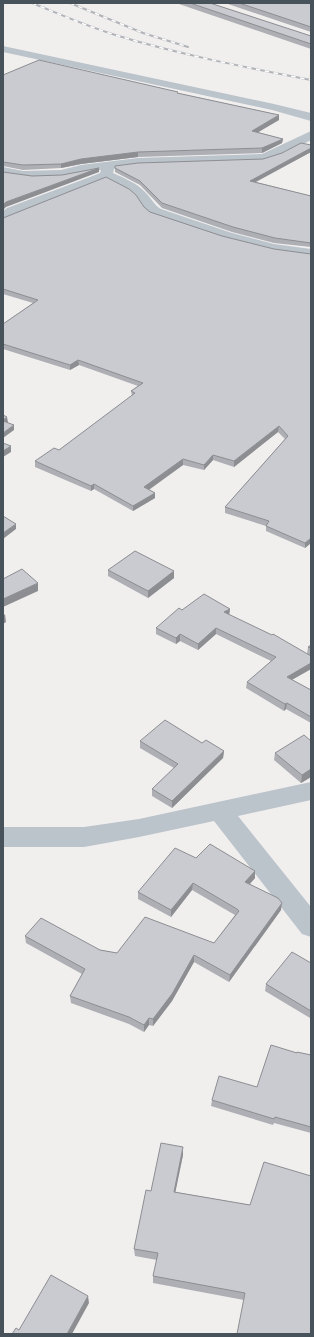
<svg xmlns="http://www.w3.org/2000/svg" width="314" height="1337" font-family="'Sofia Sans Condensed',sans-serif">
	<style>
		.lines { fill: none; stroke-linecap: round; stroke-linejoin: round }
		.minor { fill: #bbc3cb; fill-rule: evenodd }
		.rail-casing { stroke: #b1b4b8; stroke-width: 2 }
		.rail { stroke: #fff; stroke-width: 1.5; stroke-dasharray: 4.5; stroke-linecap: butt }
		.wall { fill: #adafb4 }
		.shaded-wall { fill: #8d8e92 }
		.building { fill: #c9cbd1; stroke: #8d8e92 }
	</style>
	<rect width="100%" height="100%" fill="#f1eeee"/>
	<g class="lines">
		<path class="minor" d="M3 46 274 104 311 113V121L272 110 3 52Z
			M311 131V140L281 156 263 162 138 166 114 169 113 173C124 178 137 183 146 193 152 199 154 205 161 209L232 233 274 244 311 249V257L274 252 222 239 151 215C140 208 144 206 137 198 129 189 117 185 106 180L17 214 3 221V211L7 208 90 177 100 173 101 170C88 172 75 176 62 178 42 181 22 179 3 175V167L23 171 61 170 81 165 138 158 262 154Z
			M311 782V800L238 816 311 907V937L302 934 214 821 139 837 84 847H3V827H84L139 819Z"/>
		<defs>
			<path id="rail" d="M32 3C59 14 84 25 112 34 177 54 244 67 311 80
				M70 3 143 33 188 47"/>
		</defs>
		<use href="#rail" class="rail-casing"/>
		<use href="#rail" class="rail"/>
	</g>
	<path class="wall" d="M176 3H210L311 36V49Z
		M225 3H311V32Z
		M3 75 178 93 279 115V120L257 132 283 139 282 143 262 153 138 157 81 164 61 168 23 170 3 166Z
		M311 145V152L256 182 311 196V247L274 243 232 232 162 208 140 185 115 172V168L263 159Z
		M144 207 150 212 222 236 274 249 311 543 305 548 266 531V526L225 513V507L285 439 278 432 234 467 213 460 204 470 183 465 149 490 155 493V498L133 511 94 489 91 491 35 467V461L59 450 132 396 131 391 138 386 79 365 70 370 3 349V324L33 303 3 294V218Z
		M108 570 174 571V578L148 598 108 576Z
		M230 609 229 615 307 654 308 647 311 645V669L292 680 311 690V723L286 709 284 711 246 688 247 682 271 661 216 634 198 650 180 641 176 644 156 634V628L182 610Z
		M140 741 202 743 224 751 223 758 172 808 152 796V789L174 768 140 748Z
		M311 741V777L301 783 274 760 275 753Z
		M196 858 255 878 250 884 281 910 229 982 194 962 172 1001 153 1026 149 1025 144 1032 129 1024 71 1003 70 996 82 974 26 943 25 936 117 953 214 943 235 915 192 890 171 917 138 899V892Z
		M311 963V1017L310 1018 265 991 266 984Z
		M297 1053 311 1055V1133L274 1123 273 1125 211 1106 212 1100 257 1087Z
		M183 1155 175 1192 250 1205 311 1176 244 1300 153 1283V1276L157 1260 135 1256 134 1249 151 1191Z"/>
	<path class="shaded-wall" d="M279 115V120L252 136V131Z
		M283 139 282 143 262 153V148Z
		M311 148V152L250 185V181Z
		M138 152V157L81 164 61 168V164L81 159Z
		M99 168V172L6 207 3 210V205L6 202Z
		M78 360 79 365 70 370V365Z
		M7 417 8 422 3 425V420Z
		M14 425V430L3 438V433Z
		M279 426 278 432 234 467V461Z
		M11 446V452L3 457V451Z
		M213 455V460L204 470V465Z
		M183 459V465L144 493V487Z
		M94 484V489L91 491V486Z
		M155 493V498L133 511V506Z
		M16 524V529L3 539V533Z
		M311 538V543L305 548V543Z
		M174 571V578L148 598V591Z
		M38 583V591L3 607V599Z
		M230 609 229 615 224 612Z
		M5 614 6 622 3 624V616Z
		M216 628V634L198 650V644Z
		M180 634V641L176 644V638Z
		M311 663V669L286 683 287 677Z
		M287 703 286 709 284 711 285 704Z
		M224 751 223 758 172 808V801Z
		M311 769V777L301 783 302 775Z
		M255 871V878L245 889V882Z
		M193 883 192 890 171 917V910Z
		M282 903 281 910 229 982 230 975Z
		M194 955V962L172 1001 153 1026V1019Z
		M149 1018V1025L144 1032V1025Z
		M183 1147V1155L174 1199V1192Z
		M88 1296 89 1303 72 1334H67Z"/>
	<path class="building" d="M190 3H210L311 36V44Z
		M239 3H311V27Z
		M39 60 178 92 177 93 279 115 252 131 283 139 262 148 138 152 81 159 61 164 23 165 3 162V75Z
		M301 143 311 145V148L250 181 311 196V243L275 238 233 227 162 203 140 181 115 168V166L138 163 263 159 282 153Z
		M99 168 6 202 3 205V172L32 176 62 175Z
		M106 177 129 189 136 195 144 207 150 212 222 236 274 249 311 254V538L305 543 266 526 269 521 225 507 288 436 279 426 234 461 213 455 204 465 183 459 144 487 155 493 133 506 94 484 91 486 35 461 54 448 59 450 135 393 131 391 143 383 78 360 70 365 3 344V324L38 300 3 289V218Z
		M3 415 7 417 3 420Z
		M3 421 14 425 3 433Z
		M3 443 11 446 3 451Z
		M3 516 16 524 3 533Z
		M135 551 174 571 148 591 108 570Z
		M22 569 38 583 3 599V579Z
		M204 594 230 609 224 612 272 635 273 634 311 656V663L287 677 311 690V717L287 703 285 704 247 682 276 657 216 628 198 644 180 634 176 638 156 628 179 608 182 610Z
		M311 645V648L308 647Z
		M165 720 202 743 206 740 224 751 172 801 152 789 178 764 140 741Z
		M304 735 311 741V769L302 775 275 753Z
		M210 844 255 871 245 882 278 898 282 903 230 975 194 955 172 994 153 1019 149 1018 144 1025 129 1017 70 996 85 969 25 936 41 918 100 950 117 953 145 917 214 943 239 911 237 909 193 883 171 910 138 892 175 848 196 858Z
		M292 952 311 963V1011L266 984Z
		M271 1045 297 1053V1052L311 1055V1127L275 1117 274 1119 212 1100 219 1076 257 1087Z
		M161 1143 183 1147 174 1192 250 1205 264 1162 311 1176V1334H237L245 1293 153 1276 158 1253 134 1249 146 1190 151 1191Z
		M51 1275 88 1296 67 1334H12L16 1328 19 1330Z"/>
	<rect width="314" height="1337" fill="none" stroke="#48525b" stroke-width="8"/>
</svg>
